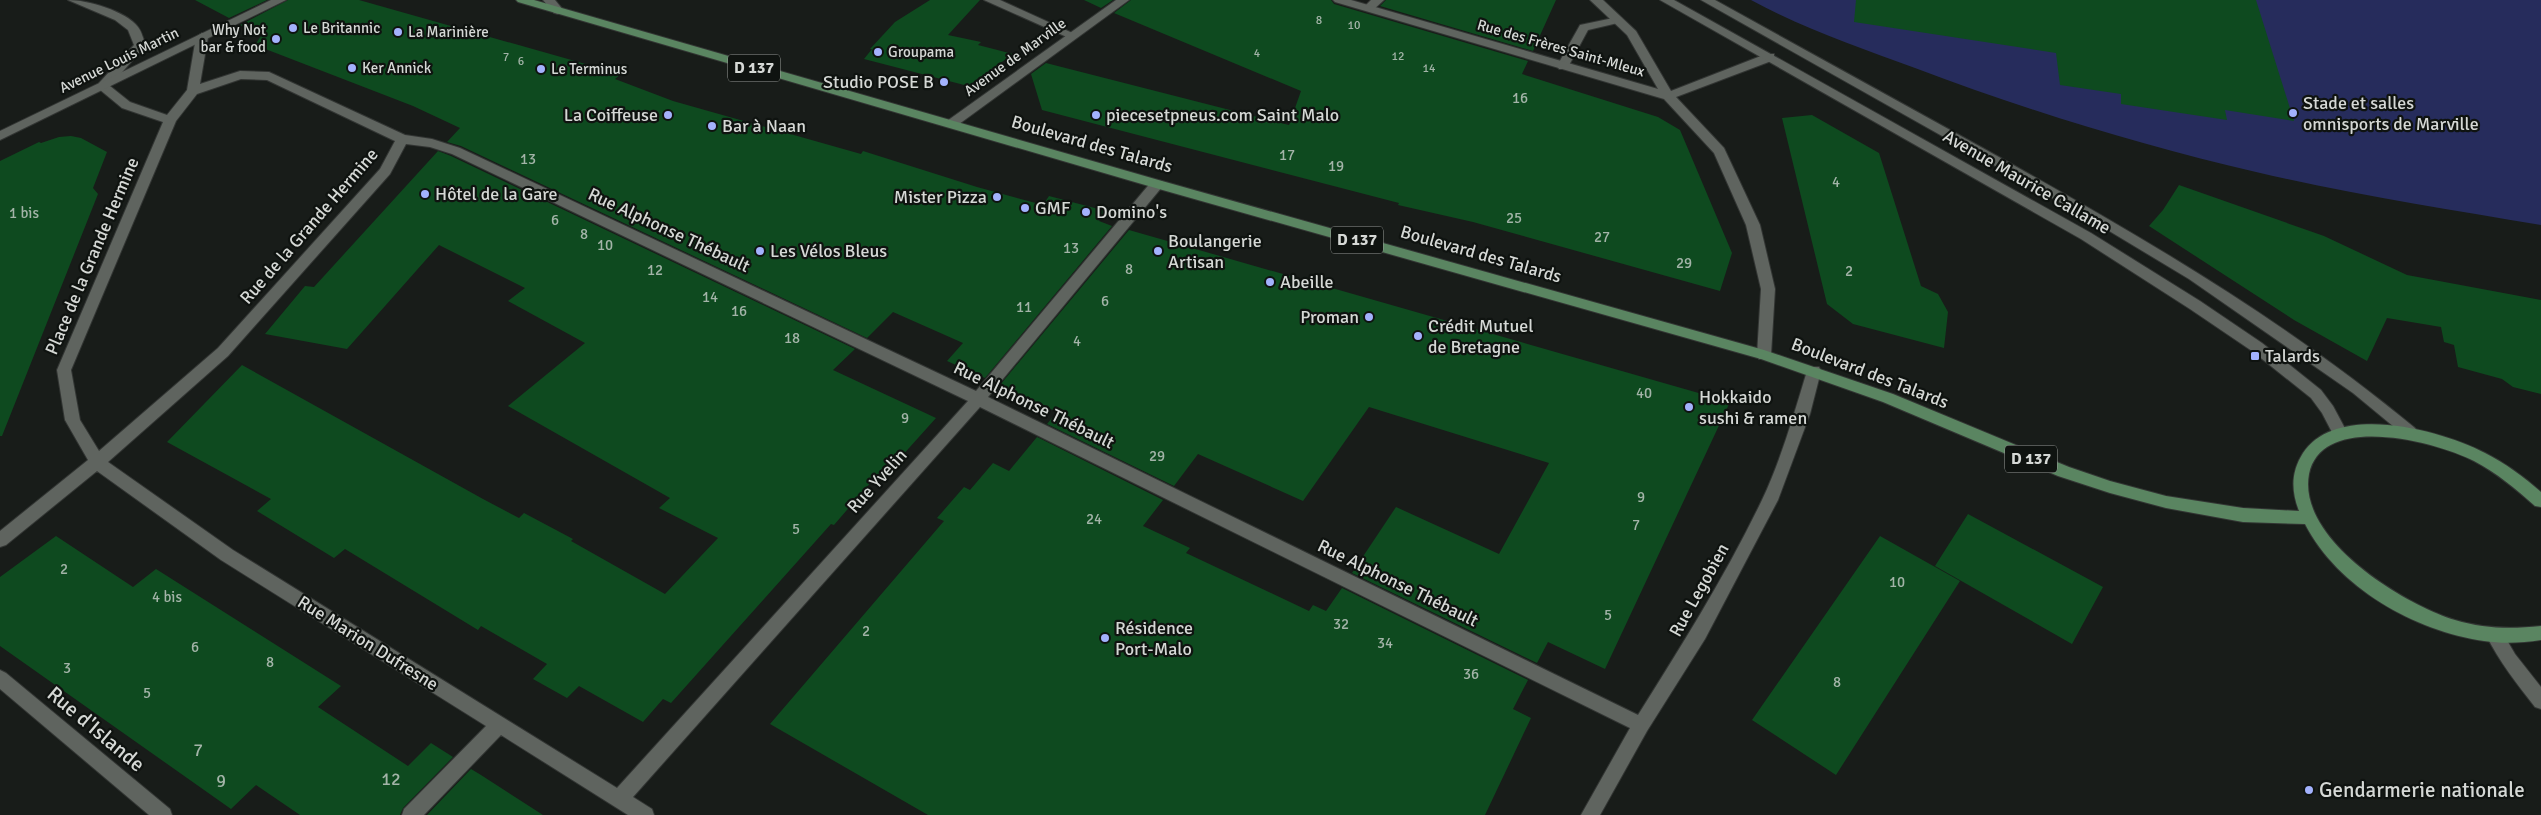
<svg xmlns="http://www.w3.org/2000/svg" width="2541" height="815" font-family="Signika,sans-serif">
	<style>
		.green { fill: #262c5c }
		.building { fill: #0e4a1f }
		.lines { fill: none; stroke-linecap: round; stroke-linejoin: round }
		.service-casing { stroke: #323533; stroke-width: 2 }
		.minor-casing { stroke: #323533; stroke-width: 2 }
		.tertiary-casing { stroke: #323533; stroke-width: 2 }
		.primary-casing { stroke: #323533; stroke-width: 2 }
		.service { fill: #5f645f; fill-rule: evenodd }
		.minor { fill: #5f645f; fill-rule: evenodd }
		.tertiary { fill: #5f645f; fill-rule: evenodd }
		.primary { fill: #5a8561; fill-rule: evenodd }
		.poi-dot { fill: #a3b2fd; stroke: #0f1310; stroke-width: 2 }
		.labels { text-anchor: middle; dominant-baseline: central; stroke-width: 4.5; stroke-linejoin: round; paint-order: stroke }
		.far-number-label { font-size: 12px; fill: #a3b4a8 }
		.far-poi-label { font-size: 15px; fill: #d5d8d5; stroke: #0f1310; text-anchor: start }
		.far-street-label { font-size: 15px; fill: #d5d8d5; stroke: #0f1310 }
		.number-label { font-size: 15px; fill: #a3b4a8 }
		.shield { fill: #0f1310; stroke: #9a9d9a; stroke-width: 1 }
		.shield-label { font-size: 16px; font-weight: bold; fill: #d5d8d5 }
		.poi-label { font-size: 18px; fill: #d5d8d5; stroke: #0f1310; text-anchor: start }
		.street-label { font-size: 18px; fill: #d5d8d5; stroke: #0f1310 }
		.near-number-label { font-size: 18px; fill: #a3b4a8 }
		.near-street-label { font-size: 21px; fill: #d5d8d5; stroke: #0f1310 }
		.near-poi-label { font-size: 21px; fill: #d5d8d5; stroke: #0f1310; text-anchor: start }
	</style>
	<rect width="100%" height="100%" fill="#181c19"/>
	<path class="green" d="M1751 0H2541V225C2446 209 2350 194 2256 172 2140 145 2026 110 1915 68 1860 48 1802 28 1751 0Z"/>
	<path class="building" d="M195 0H267L229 18Z
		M288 0H359L621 74 615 79 673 101 861 154 863 151 977 187 1043 205 1049 196 1106 211 1099 221 1112 226 985 378 947 361 963 343 893 312 867 338 461 146 447 142 460 128 413 106 255 45 261 36 240 25Z
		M930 0H980L948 35 981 42 978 45 1013 54 968 86 864 59 872 49H870L895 22Z
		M1084 0H1113L1101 8Z
		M1131 0H1331L1334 4 1528 61 1522 74 1658 117 1680 130 1732 253 1720 291 1473 222 1398 205 1399 203 1042 110 1031 74 1046 63 1289 125 1301 91 1114 13Z
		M1386 0H1556L1533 51 1380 6Z
		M1856 0H2256L2294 121 2225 110 2227 120 2121 104V94L2060 85 2056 53 1854 22Z
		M1812 115 1879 153 1921 286 1938 294 1948 312 1944 348 1853 324 1827 304 1782 118Z
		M71 136 81 138 107 152 93 188 98 194 2 436H0V161L39 142 41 143 59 137Z
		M438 151 451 156 855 349 833 370 936 418 883 477 877 475 834 525 831 524 671 703 663 699 643 722 579 686 567 698 533 679 547 664 481 626 478 630 345 549 334 558 257 511 271 499 167 442 242 365 483 499 519 518 524 513 573 539 571 541 665 594 718 538 659 508 670 498 508 406 585 343 508 301 525 288 439 245 347 349 265 334 305 286 314 287Z
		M2179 185 2324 236 2407 275 2541 300V394L2513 387 2502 379 2458 367 2454 345 2444 342 2441 327 2387 318 2367 361 2294 320 2149 226 2163 210Z
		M1129 230 1730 402 1605 669 1548 642 1537 663 1352 573 1396 507 1499 554 1549 463 1369 407 1303 501 1198 454 1174 486 1047 424 1057 412 1000 385Z
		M1037 437 1163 500 1143 526 1190 548 1186 553 1309 611 1313 605 1326 611 1342 588 1528 680 1513 709 1531 718 1485 815H928L770 724 944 521 937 518 964 487 970 490 993 463 1009 471Z
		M1968 514 2103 587 2072 644 1935 566Z
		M56 536 133 587 156 569 341 686 318 707 408 766 431 743 453 757 403 808 400 815H300L256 785 231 809 0 646V577Z
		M1880 536 1960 581 1836 775 1752 720Z
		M471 769 481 775 543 815H427Z"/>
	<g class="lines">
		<defs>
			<path id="service" d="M1371 0H1384L1373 10H1365L1363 8Z
				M1618 17 1622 18V22L1588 30 1567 69H1559L1557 66 1580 25Z"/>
			<path id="minor" d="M68 0C87 0 126 11 138 27 142 32 143 39 146 45L110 86 130 102 167 115 187 90 196 37 202 33 206 35 208 37 200 84 240 71 269 72 405 135 432 139 460 148 976 391 1152 181H1162L1163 184 1162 187 988 397 1638 715C1682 645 1726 575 1762 500 1781 460 1794 414 1807 371L1809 367H1819L1821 371 1810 414 1778 500 1705 639 1647 731 1600 815H1581L1630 728 980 407 633 797 652 809 654 815H628L501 735 424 815H402L404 809 486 726 221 560 97 471 6 545 0 547V531L88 460 65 420 57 370 163 122 122 108 99 89V83L134 45 128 30 115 20ZM241 79 267 80 395 141 380 169 218 348 99 451 80 420 71 370 176 121 197 94ZM406 144 430 147 452 154 968 401 617 788 233 550 108 462 228 356 390 174Z
				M543 0H555L564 11 558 14 554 13Z
				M984 0H1000L1079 36 1073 39 1069 38Z
				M1333 0H1351L1658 89 1627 35 1590 0H1603L1636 31 1671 91 1766 54H1774V60L1676 97 1724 148 1760 225 1775 289 1771 355 1769 359H1759L1757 355 1761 289 1746 225 1714 153 1664 99 1335 2Z
				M2495 628 2501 630 2515 654 2541 687V709L2535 707C2517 684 2499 661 2486 635L2489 630Z
				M0 670 6 673 170 809 172 815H149L0 689Z"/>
			<path id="tertiary" d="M271 0H286L0 140V131Z
				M1116 0H1129L955 127H947L945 124 947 121Z
				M1660 0H1674L2091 233 2200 301 2262 343 2321 390 2333 406 2348 434 2345 438H2335L2322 413 2311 398 2252 351 2190 309 2081 239Z
				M1701 0H1715C1803 49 1891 97 1979 146 2131 230 2281 317 2415 428L2418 432 2415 436H2405L2353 393 2189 279 2091 220Z"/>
			<path id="primary" d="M516 0H534L1162 181 1764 350 1893 394 2069 467 2110 481 2166 496 2243 508 2299 511C2291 490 2291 472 2303 453 2337 402 2441 430 2485 453 2505 463 2524 477 2541 492V507L2535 506C2516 489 2497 473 2474 461 2437 442 2322 411 2309 474 2297 539 2403 604 2455 620 2484 629 2512 629 2541 626V640C2522 643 2503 644 2484 641 2415 631 2338 588 2305 524L2243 522 2166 508 2110 493 2058 476 1883 402 1761 359 1152 187 518 2Z"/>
		</defs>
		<use href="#service" class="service-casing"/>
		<use href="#minor" class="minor-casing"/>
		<use href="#tertiary" class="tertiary-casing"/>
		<use href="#primary" class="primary-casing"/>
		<use href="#service" class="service"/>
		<use href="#minor" class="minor"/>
		<use href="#tertiary" class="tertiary"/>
		<use href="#primary" class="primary"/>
	</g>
	<g class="poi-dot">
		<circle cx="293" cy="28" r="5"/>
		<circle cx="398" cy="32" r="5"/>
		<circle cx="276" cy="39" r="5"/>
		<circle cx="878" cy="52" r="5"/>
		<circle cx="352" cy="68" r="5"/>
		<circle cx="541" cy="69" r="5"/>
		<circle cx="944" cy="82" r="5"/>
		<circle cx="2293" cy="113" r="5"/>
		<circle cx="668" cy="115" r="5"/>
		<circle cx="1096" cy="115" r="5"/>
		<circle cx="712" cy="126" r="5"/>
		<circle cx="425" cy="194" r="5"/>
		<circle cx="997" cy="197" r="5"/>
		<circle cx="1025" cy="208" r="5"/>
		<circle cx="1086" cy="212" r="5"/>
		<circle cx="760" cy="251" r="5"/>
		<circle cx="1158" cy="251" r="5"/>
		<circle cx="1270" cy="282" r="5"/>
		<circle cx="1369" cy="317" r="5"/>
		<circle cx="1418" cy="336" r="5"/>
		<rect x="2250" y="351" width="10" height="10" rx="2.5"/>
		<circle cx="1689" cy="407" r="5"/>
		<circle cx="1105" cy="638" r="5"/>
		<circle cx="2309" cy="790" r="5"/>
	</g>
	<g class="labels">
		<g class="far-number-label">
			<text x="1319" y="20">8</text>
			<text x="1354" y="25">10</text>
			<text x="1257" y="53">4</text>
			<text x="1398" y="56">12</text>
			<text x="506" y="57">7</text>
			<text x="521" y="61">6</text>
			<text x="1429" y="68">14</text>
		</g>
		<g class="far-poi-label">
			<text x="303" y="28">Le Britannic</text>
			<text x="266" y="30" text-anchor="end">Why Not<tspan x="266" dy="17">bar &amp; food</tspan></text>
			<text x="408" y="32">La Marinière</text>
			<text x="888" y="52">Groupama</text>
			<text x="362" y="68">Ker Annick</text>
			<text x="551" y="69">Le Terminus</text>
		</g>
		<g class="far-street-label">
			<text transform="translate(1561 48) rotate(16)">Rue des Frères Saint-Mleux</text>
			<text transform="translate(1015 57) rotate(-36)">Avenue de Marville</text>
			<text transform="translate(119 60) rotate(-26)">Avenue Louis Martin</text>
		</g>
		<g class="number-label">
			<text x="1520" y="98">16</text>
			<text x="1287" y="155">17</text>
			<text x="528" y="159">13</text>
			<text x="1336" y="166">19</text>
			<text x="1836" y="182">4</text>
			<text x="24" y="213">1 bis</text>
			<text x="1514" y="218">25</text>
			<text x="555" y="220">6</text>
			<text x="584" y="234">8</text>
			<text x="1602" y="237">27</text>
			<text x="605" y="245">10</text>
			<text x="1071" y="248">13</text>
			<text x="1684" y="263">29</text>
			<text x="1129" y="269">8</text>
			<text x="655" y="270">12</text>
			<text x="1849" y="271">2</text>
			<text x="710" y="297">14</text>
			<text x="1105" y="301">6</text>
			<text x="1024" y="307">11</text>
			<text x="739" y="311">16</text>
			<text x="792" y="338">18</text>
			<text x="1077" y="341">4</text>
			<text x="1644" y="393">40</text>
			<text x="905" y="418">9</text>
			<text x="1157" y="456">29</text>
			<text x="1641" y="497">9</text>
			<text x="1094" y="519">24</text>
			<text x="1636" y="525">7</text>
			<text x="796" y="529">5</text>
			<text x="64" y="569">2</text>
			<text x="1897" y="582">10</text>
			<text x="167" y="597">4 bis</text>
			<text x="1608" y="615">5</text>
			<text x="1341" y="624">32</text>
			<text x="866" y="631">2</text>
			<text x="1385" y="643">34</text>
			<text x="195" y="647">6</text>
			<text x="270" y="662">8</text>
			<text x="67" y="668">3</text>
			<text x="1471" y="674">36</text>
			<text x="1837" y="682">8</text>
			<text x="147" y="693">5</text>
		</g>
		<g class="shield">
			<rect x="728" y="54.5" width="52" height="27" rx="4"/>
			<rect x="1331" y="226.5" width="52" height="27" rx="4"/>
			<rect x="2005" y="445.5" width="52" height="27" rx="4"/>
		</g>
		<g class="shield-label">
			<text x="754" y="68">D 137</text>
			<text x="1357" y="240">D 137</text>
			<text x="2031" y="459">D 137</text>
		</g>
		<g class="poi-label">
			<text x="934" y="82" text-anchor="end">Studio POSE B</text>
			<text x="2303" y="103">Stade et salles<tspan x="2303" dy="21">omnisports de Marville</tspan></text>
			<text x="658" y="115" text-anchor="end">La Coiffeuse</text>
			<text x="1106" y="115">piecesetpneus.com Saint Malo</text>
			<text x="722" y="126">Bar à Naan</text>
			<text x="435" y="194">Hôtel de la Gare</text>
			<text x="987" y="197" text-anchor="end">Mister Pizza</text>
			<text x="1035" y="208">GMF</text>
			<text x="1096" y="212">Domino's</text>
			<text x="1168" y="241">Boulangerie<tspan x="1168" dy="21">Artisan</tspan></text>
			<text x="770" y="251">Les Vélos Bleus</text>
			<text x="1280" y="282">Abeille</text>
			<text x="1359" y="317" text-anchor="end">Proman</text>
			<text x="1428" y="326">Crédit Mutuel<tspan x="1428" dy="21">de Bretagne</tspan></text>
			<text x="2265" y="356">Talards</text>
			<text x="1699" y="397">Hokkaido<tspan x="1699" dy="21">sushi &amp; ramen</tspan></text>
			<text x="1115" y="628">Résidence<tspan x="1115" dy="21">Port-Malo</tspan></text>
		</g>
		<g class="street-label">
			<text transform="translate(1092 144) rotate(16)">Boulevard des Talards</text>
			<text transform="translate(2027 182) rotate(30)">Avenue Maurice Callame</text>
			<text transform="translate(309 226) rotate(-49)">Rue de la Grande Hermine</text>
			<text transform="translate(669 230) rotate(25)">Rue Alphonse Thébault</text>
			<text transform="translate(1481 254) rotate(16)">Boulevard des Talards</text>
			<text transform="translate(92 256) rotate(-67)">Place de la Grande Hermine</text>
			<text transform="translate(1870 373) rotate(21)">Boulevard des Talards</text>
			<text transform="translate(1034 405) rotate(26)">Rue Alphonse Thébault</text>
			<text transform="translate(877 481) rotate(-48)">Rue Yvelin</text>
			<text transform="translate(1398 583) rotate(26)">Rue Alphonse Thébault</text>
			<text transform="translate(1699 590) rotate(-61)">Rue Legobien</text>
			<text transform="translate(368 643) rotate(32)">Rue Marion Dufresne</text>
		</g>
		<g class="near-number-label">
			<text x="198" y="750">7</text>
			<text x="391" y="779">12</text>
			<text x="221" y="781">9</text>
		</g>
		<g class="near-street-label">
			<text transform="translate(96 729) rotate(40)">Rue d'Islande</text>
		</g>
		<g class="near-poi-label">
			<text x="2319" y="790">Gendarmerie nationale</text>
		</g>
	</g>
</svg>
